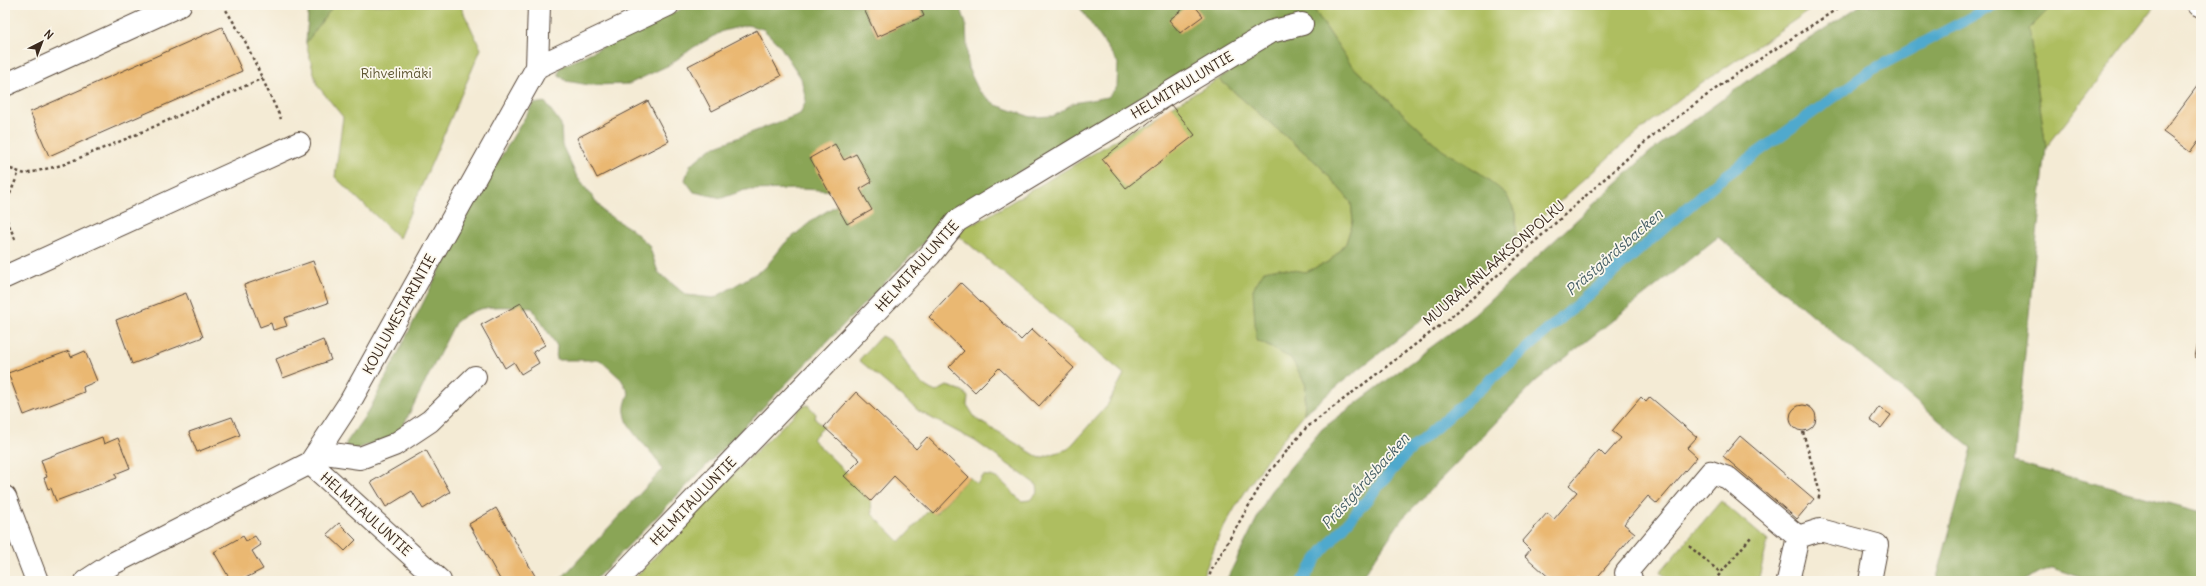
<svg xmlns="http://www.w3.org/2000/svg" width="2206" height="586" font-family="Delius,sans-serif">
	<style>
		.green { fill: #aebe61; stroke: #747440 }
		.forest { fill: #8aa557; stroke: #62683a }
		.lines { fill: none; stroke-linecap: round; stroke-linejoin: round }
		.stream { stroke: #4fa9cd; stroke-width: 11 }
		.building { fill: #eab872 }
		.minor-casing { stroke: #574739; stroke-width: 24 }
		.path { stroke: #574739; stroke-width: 2.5; stroke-dasharray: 3 3; stroke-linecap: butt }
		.minor { stroke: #fff; stroke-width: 22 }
		.labels { text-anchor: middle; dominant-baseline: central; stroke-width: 3.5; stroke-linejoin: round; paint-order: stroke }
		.park-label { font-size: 14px; fill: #5e5632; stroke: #fbf7ec }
		.street-label { font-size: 14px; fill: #3b2a1e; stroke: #fbf7ec }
		.water-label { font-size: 15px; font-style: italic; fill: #435d64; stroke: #fbf7ec }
	</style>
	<rect width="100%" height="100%" fill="#fbf7ec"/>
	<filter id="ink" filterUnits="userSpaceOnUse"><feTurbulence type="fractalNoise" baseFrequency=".025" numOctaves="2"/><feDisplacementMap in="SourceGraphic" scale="8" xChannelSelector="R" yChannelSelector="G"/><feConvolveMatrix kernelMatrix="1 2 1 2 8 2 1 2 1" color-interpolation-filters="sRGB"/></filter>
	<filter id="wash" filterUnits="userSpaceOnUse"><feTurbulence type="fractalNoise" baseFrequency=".012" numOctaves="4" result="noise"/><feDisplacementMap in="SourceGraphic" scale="16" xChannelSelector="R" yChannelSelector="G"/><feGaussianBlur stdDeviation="0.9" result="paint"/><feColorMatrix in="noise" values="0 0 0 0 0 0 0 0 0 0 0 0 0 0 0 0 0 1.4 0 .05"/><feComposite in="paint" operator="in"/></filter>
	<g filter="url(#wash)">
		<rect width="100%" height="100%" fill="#f4ebd5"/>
		<path class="green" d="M309 5H460L481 49 399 238 335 177 343 117 317 85 306 43Z
			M1311 5H1817L1682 97 1620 147 1516 241V213L1480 173 1442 150 1351 65Z
			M2053 5H2156L2046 148 2029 29Z
			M1219 79 1319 165 1351 202 1353 221 1346 243 1330 261 1306 272 1279 268 1256 340 1291 358 1306 385 1304 414 1266 460 1236 506 1219 536 1201 581H632L736 471 803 406 808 405 816 414 815 419 824 427 812 439 847 473 844 476 871 501 872 514 900 542 929 510 935 514 969 477 977 484 983 476C999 473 1010 491 1021 501L1030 500 1038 491 1037 485 975 441 920 412 859 360 881 336C906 346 904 379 936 392L947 386 963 391 968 397 967 405 976 419 1040 458 1068 449 1108 404 1124 374 958 235 967 224 976 223Z
			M1721 501 1768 541 1758 581H1671L1660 572Z"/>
		<path class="forest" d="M309 5H334L306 43Z
			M689 5H862L877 37 924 16 919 5H960L966 24 968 68 979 91 996 105 1031 117 1054 116 1073 103 1108 97 1117 87 1118 63 1078 5H1311L1351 65 1442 150 1480 173 1506 194 1516 213V241L1452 297 1341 383 1304 414 1306 385 1291 358 1256 340 1253 289 1264 271 1279 268 1306 272 1330 261 1346 243 1353 221 1351 202 1319 165 1219 79 1276 36 1272 27 952 211 933 233 594 581H559L662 470C654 448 628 437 625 412 624 406 627 399 629 393L621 379 600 360H556L557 346 532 308C502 307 478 302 455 323L399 434 353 450 346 447V443L370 409 474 201 533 104 545 102 561 124 562 145 577 177 605 213 631 229 649 245 658 272 686 295 714 298 765 268 785 243 814 219 845 200 838 191 801 189 745 190 722 198 694 192 685 180 690 165 711 148 800 114 806 100 801 78 780 46 763 29 747 25 723 31 694 47 669 65 629 84 589 85 566 81 558 74 561 67Z
			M1861 5H2053L2029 29 2046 148 2014 462 2201 512V581H2092L2052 568 2022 581H1936L1972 448 1718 237 1536 381 1402 519 1359 581H1226L1270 492 1322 429 1474 315 1650 152 1775 61Z"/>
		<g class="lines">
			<path class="stream" d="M1302 581 1317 558 1407 453 1717 182 1870 71 1994 5"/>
		</g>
		<g id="blocks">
			<path class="building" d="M862 5H919L924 16 877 37Z
				M1188 5H1194L1203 16 1180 33 1169 20Z
				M222 27 242 71 49 156 30 112Z
				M757 30 781 76 712 111 688 66Z
				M2201 81V137L2190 152 2163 132Z
				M648 101 669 141 597 178 577 138Z
				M1171 105 1195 135 1126 188 1102 159Z
				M835 144 844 160 856 154 872 182 860 189 872 210 847 224 810 158Z
				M313 261 328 303 284 318 287 326 273 330 271 323 260 327 244 285Z
				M961 283 1021 340 1032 329 1074 368 1039 406 999 368 975 392 949 367 964 351 929 317Z
				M186 293 203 337 132 364 116 320Z
				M521 303 545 345 533 352 539 363 521 374 514 362 505 368 481 325Z
				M2200 333H2201V359L2195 357Z
				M323 340 331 360 283 378 276 359Z
				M69 351 71 357 85 351 97 381 83 387 84 392 24 415 8 373Z
				M856 392 916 449 927 437 969 477 934 514 894 476 871 501 844 476 860 460 824 427Z
				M1641 397 1646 402 1650 397 1697 437 1687 448 1697 457 1657 504 1648 496 1624 524 1635 533 1594 581H1581L1577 578 1574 581H1553L1525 556 1530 550 1522 542 1547 513 1554 519 1577 492 1569 485 1599 450 1605 456 1621 438 1612 431Z
				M1790 418a13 13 0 1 1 26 0a13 13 0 1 1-26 0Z
				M1879 407 1891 415 1881 428 1870 420Z
				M232 417 240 435 197 452 189 432Z
				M1740 436 1814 499 1797 519 1723 456Z
				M102 437 104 444 118 438 130 468 115 474 117 478 56 501 51 488 48 489 44 478 47 477 41 460Z
				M426 450 450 492 423 509 412 491 386 507 371 482Z
				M496 508 538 581H501L469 524Z
				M339 523 356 540 345 551 327 534Z
				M243 536 246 541 255 536 261 545 252 551 263 569 240 581H231L214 552Z"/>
		</g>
	</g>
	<g filter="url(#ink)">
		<use href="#blocks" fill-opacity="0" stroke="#574739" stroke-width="1"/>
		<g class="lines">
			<defs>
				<path id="minor" d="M2199 5 2201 6
					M537 67 539 5
					M5 85 180 5
					M5 277 299 143
					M318 452 360 458 394 445 430 421 475 377
					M310 463 440 581
					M5 497 37 581
					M1798 537 1820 530 1877 545 1870 581
					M86 581 112 564 310 463 350 402 537 67 668 5
					M616 581 930 255 957 221 1270 32 1302 24
					M1632 581 1626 573 1711 472 1728 478 1798 537 1788 581"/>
			</defs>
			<use href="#minor" class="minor-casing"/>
			<path class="path" d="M223 5 245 41 281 119
				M5 167 25 174 62 165 133 136 263 78
				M15 239 5 216V206L19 172
				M1803 432 1820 493 1818 501
				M1689 546 1721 573
				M1208 581 1211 571 1266 476 1306 428 1450 318 1652 136 1729 79 1843 5
				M1714 581 1751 537"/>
			<use href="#minor" class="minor"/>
		</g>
	</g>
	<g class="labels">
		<g class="park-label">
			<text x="396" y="73">Rihvelimäki</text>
		</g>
		<g class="street-label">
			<text transform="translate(1182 85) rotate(-31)">HELMITAULUNTIE</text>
			<text transform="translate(1494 263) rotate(-41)">MUURALANLAAKSONPOLKU</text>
			<text transform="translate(917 266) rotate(-48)">HELMITAULUNTIE</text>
			<text transform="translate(399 314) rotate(-61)">KOULUMESTARINTIE</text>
			<text transform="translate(693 501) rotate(-46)">HELMITAULUNTIE</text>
			<text transform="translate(366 514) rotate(42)">HELMITAULUNTIE</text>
		</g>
		<g class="water-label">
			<text transform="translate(1614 252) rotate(-41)">Prästgårdsbacken</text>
			<text transform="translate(1365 481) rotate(-48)">Prästgårdsbacken</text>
		</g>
	</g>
	<rect width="2206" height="586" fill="none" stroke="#fbf7ec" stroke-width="20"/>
	<g transform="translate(42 42) rotate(42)" stroke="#fbf7ec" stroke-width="3" paint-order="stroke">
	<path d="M0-3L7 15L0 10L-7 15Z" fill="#3b2a1e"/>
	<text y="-6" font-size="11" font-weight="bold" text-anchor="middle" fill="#3b2a1e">N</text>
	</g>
</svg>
